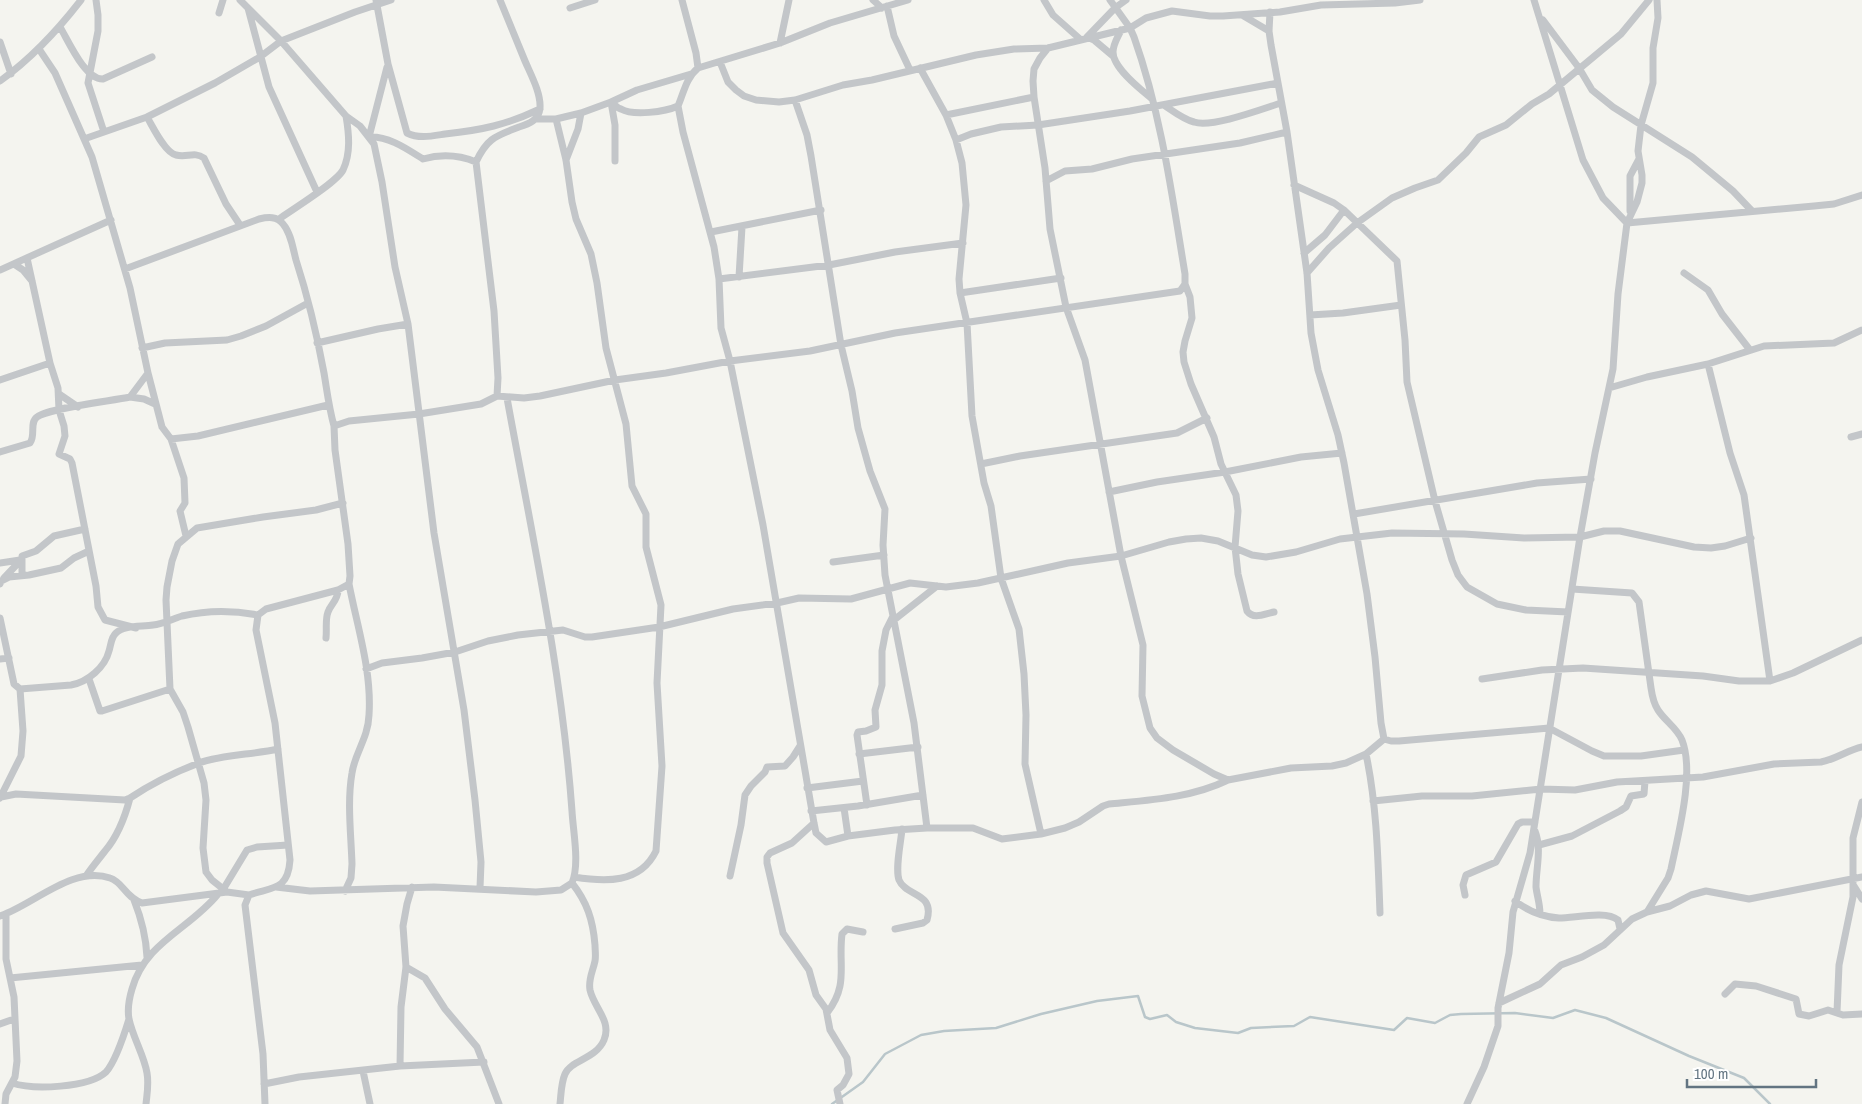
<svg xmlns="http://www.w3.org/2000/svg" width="1862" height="1104" font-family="'Archivo Narrow',sans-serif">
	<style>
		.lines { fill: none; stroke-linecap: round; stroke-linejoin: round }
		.stream { stroke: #b9c6ca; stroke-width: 2.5 }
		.minor { stroke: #c3c6c9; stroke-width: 7 }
	</style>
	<rect width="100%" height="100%" fill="#f4f4ef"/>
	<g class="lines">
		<path class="stream" d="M832 1104 863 1082 885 1054 921 1035 944 1031 996 1028 1041 1014 1097 1001 1138 996 1145 1017 1150 1019 1167 1015 1176 1022 1195 1028 1238 1033 1251 1028 1294 1026 1310 1017 1394 1030 1407 1018 1435 1023 1450 1015 1461 1014 1515 1013 1553 1018 1575 1010 1606 1018 1689 1056 1744 1078 1770 1104"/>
		<path class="minor" d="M96 0 98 15V31L88 83 104 132
			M240 0 281 41 346 116 360 126 374 144 382 182 395 267 408 324 434 533 464 710 475 800 481 862 480 888
			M376 0 388 64 407 133C419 139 432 136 445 134 482 130 506 125 540 109
			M682 0 696 53 698 68
			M873 0 882 8
			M1044 0 1053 15 1080 39
			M1534 0 1583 160 1603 198 1627 223 1814 206 1834 204 1862 195
			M887 6 894 36 910 70
			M248 8 269 87 317 192
			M570 8 595 0
			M1270 12 1269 31 1271 45 1287 132 1307 273 1311 333 1318 370 1338 435 1344 463 1367 594 1375 657 1381 723 1384 739 1391 741H1399L1549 728 1592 751 1604 756H1641L1684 750
			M219 13 223 0
			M1242 15 1269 31
			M1543 20 1579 68 1592 90 1613 107 1692 157 1733 191 1752 211
			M60 27C68 40 85 80 103 79L152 57
			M1121 30C1118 37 1113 44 1113 52 1113 68 1140 89 1151 98
			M0 42 11 74
			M780 43 789 0
			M1048 48 1040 58 1034 69 1033 81 1034 97 1045 168 1050 229 1066 307 1085 360 1121 556 1143 645 1142 696 1150 728 1157 738 1173 750 1214 774 1228 780 1291 768 1332 766 1346 763 1366 754 1384 739
			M1113 56 1094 40 1087 37 1115 8 1126 0
			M720 62 728 82 736 90 744 96 756 100 779 102 795 100 843 85 872 80 976 55 1014 49 1048 48 1130 28 1146 18 1172 11 1210 16H1223L1280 12 1321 5 1395 3 1420 0
			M387 67 369 137C389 136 407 149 423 159 441 154 459 155 476 162
			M920 68 946 115 956 140 962 163 966 205 959 279 960 293 967 323 972 416 984 483 991 506 1001 578 1019 629 1024 674 1026 715 1025 764 1041 834
			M0 81C32 58 57 31 81 0
			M795 100 807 135 811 156 841 345 852 391 858 428 870 471 885 509 883 545 885 575 914 723 927 828
			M1164 105C1173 111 1183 119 1194 122 1212 128 1262 109 1281 103
			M678 106 683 132 714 247 719 279 721 328 730 361 763 525 814 823 816 833 826 842 848 836 895 830 927 828H973L1002 839 1041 834 1065 828 1079 822 1103 806 1109 804C1150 800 1191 798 1228 780
			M946 115 1034 97
			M147 117C153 127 165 153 176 155 187 158 194 151 204 158L226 204 240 225
			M536 119H556L566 160 572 202 576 219 591 254 597 283 606 348 626 424 632 486 646 514V547L661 605 657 683 662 766 656 851C640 884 605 882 574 877
			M556 119 581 113 611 102C614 104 617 108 621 109 633 116 665 112 678 106 684 92 686 78 698 68L780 43 830 23 908 0
			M84 139 147 117 215 83 260 57 281 41 355 12 391 0
			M956 140 971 134 1001 127 1038 125 1130 111 1278 83
			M566 160 578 129 581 113
			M615 161V125L611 102 637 90 691 74
			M1046 181 1065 171 1092 169 1132 159 1240 143 1287 132
			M1294 185 1334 203 1344 210 1397 261 1405 340 1407 382 1435 501 1452 560 1458 575 1467 587 1497 604 1526 610 1568 612
			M1630 211V176L1639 159
			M279 219C293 209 336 183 343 170 351 153 349 134 346 116
			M711 232 821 210
			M1304 253 1325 235 1344 210
			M27 258 50 363 58 388 59 410 64 426 65 436 59 454 70 459 72 463 96 586 98 607 105 620 136 628
			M14 264 23 270 32 281
			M125 269 259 219C268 217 277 216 283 224 291 233 293 249 296 260 308 297 317 335 324 373 327 391 329 408 334 426
			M0 270 111 220
			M1307 273 1329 248 1357 223 1392 198 1415 188 1438 180 1466 153 1479 137 1506 125 1532 104 1549 94 1621 34 1649 0
			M1684 273 1708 290 1722 314 1750 350
			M739 277 742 227
			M719 279 829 265 895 252 963 243
			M1185 284 1190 297 1192 318 1185 341 1183 352 1184 362 1191 384 1214 437 1221 464 1236 495 1238 511 1235 547 1238 574 1247 611C1254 620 1264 614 1274 612
			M960 293 1061 278
			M1310 315 1343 313 1401 305
			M317 343 378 329 408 324
			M142 348 165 343 227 340 241 336 266 326 308 303
			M1708 364 1730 453 1744 495 1770 681
			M148 373 162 427 171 439 198 436 328 405
			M0 380 50 363
			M1609 388 1647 377 1708 364 1764 346 1834 343 1862 330
			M59 394 78 407
			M497 396 524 398 540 396 615 380 666 373 730 361 810 351 895 333 1180 291 1185 284V274C1172 195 1161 113 1134 37L1130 28 1110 0
			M130 397 144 399 155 404
			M1851 437 1862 434
			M171 439 184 478 185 503 180 511 186 536
			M0 452 30 443C36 435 29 423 37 417 49 408 111 401 130 397L148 373 130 288 92 157 55 73 39 49
			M981 464 1020 456 1177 433 1207 418
			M1109 492 1157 482 1225 472 1301 457 1342 453
			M1354 514 1537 483 1591 479
			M833 562 884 555
			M0 563 20 560
			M22 575V556L36 551 54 536 85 529
			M4 578 21 560
			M0 584 1 581 9 577 29 575 61 568 74 558 89 551
			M1572 589 1632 593 1639 602 1651 688C1652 695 1654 704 1658 710 1665 721 1677 728 1682 740 1695 773 1678 835 1671 869L1668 878 1647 912
			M0 618 14 684 20 689 71 685C88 682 105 667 109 651 111 645 111 637 116 633 124 625 142 627 153 625 163 624 172 619 182 616 207 610 232 610 258 615
			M894 620 937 586
			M326 638C327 629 325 620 328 612 331 604 338 600 338 590
			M0 659 9 658
			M366 669 382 663 422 658 455 652 488 641 518 635 563 630 585 637H592L659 627 733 609 777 603 799 598 851 599 910 583 946 587 978 583 1068 563 1121 556 1169 542 1186 539 1201 538 1218 541 1252 555 1266 557 1296 552 1340 539 1392 533 1464 534 1524 538 1580 537 1604 531H1620L1694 547 1711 548 1725 546 1751 538
			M89 679 100 711H102L170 689
			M1482 679 1542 670 1583 668 1703 676 1739 681H1770L1793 673 1862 640
			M859 754 918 747
			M1366 754C1377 806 1378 860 1380 913
			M807 788 863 781
			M1 797 16 794 125 800 130 798C151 784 175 772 199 763 224 754 252 755 278 749
			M0 798 21 756 23 731 20 689
			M1373 801 1422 796H1472L1541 789 1575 790 1617 782 1703 777 1774 764 1821 762C1836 759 1848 750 1862 747
			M867 805 857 735 858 732 866 731 876 727 875 710 882 685V651L886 630 893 616
			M844 808 848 836
			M811 811 858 806 923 795
			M814 823 792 843 770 853 767 857V863L783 933 809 970 816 995 826 1009 830 1030 847 1058 849 1074 843 1085 837 1090 840 1104
			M1535 831C1542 849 1536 868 1536 887 1537 896 1540 904 1540 914
			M1539 845 1572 836 1620 811 1626 807 1631 796 1644 794 1645 781
			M86 876C92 867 98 860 105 851 118 836 125 817 130 798
			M730 876 741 825 745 795 751 786 765 772 767 767 785 766 793 757 800 746
			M1854 886 1862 899
			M276 887 310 891 434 887 536 892 561 890 572 883C580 864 573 831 572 811 562 672 532 535 507 398
			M224 888 247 850 257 847 288 845
			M345 891 351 878 352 864C351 834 347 802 352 773 355 752 368 739 369 715 372 671 357 626 349 584
			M227 892 212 880 206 872 203 848 206 800 204 783 188 727 183 712 170 689 166 600 167 587 172 561 178 544 197 528 263 517 316 510 343 503
			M1465 895 1463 885 1466 875 1496 862 1518 824 1522 822H1535
			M134 900C142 920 146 936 147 957
			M1515 901C1528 911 1543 917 1559 918 1575 918 1606 910 1618 920L1620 929
			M0 916C33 905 73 865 110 878 123 882 125 897 142 903L227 892 249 895
			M895 929 923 923 927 920C935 892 906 897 899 880 895 868 901 842 902 829
			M406 967 425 978 445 1009 477 1047 499 1104
			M10 978 142 965
			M1725 994 1735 984 1756 986 1796 999 1799 1014 1809 1016 1828 1010 1843 1015 1862 1014
			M1499 1003 1540 984 1561 965 1582 957 1604 945 1632 919 1647 912 1670 906 1691 895 1706 891 1749 899 1862 877
			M1837 1012 1839 965 1853 897V838L1862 802
			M827 1013C849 985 838 965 842 934L847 929 863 932
			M0 1024 14 1019
			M400 1066 401 1007 406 967 403 926 407 904 412 887
			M363 1071 370 1104
			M12 1083C33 1090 89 1088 106 1072 115 1062 125 1032 129 1019
			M264 1084 299 1077 400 1066 484 1062
			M5 1104 6 1094 15 1077 17 1061 14 997 6 959V914
			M146 1104C147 1094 149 1084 147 1073 144 1055 133 1038 129 1019 127 1008 129 999 132 989 145 942 190 929 218 894
			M265 1104 263 1054 245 905 249 895C272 887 288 891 290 860L275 723 256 630 258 615 266 609 338 590 349 584 350 576 348 544 335 450 334 426 349 421 419 414 481 404 497 396 498 378 494 311 476 162C487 138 496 136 519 127 529 124 539 120 540 108 541 93 531 75 525 61 517 41 508 20 500 0
			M560 1104C561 1095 561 1083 565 1074 571 1060 596 1059 604 1040 612 1021 594 1008 590 990 588 979 593 971 595 961 596 956 595 950 595 945 593 920 587 902 572 883
			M1467 1104 1484 1067 1498 1026V1008L1509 953 1513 912 1530 853 1580 537 1595 453 1613 369 1618 294 1627 223 1637 202 1642 183V175L1638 151 1641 125 1653 83V48L1658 18 1657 0"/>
	</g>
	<path d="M1687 1079v8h129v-8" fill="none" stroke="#627481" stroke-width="2.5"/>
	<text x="1694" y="1079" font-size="15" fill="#627481" stroke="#ffffff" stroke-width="4" paint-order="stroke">100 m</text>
</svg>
